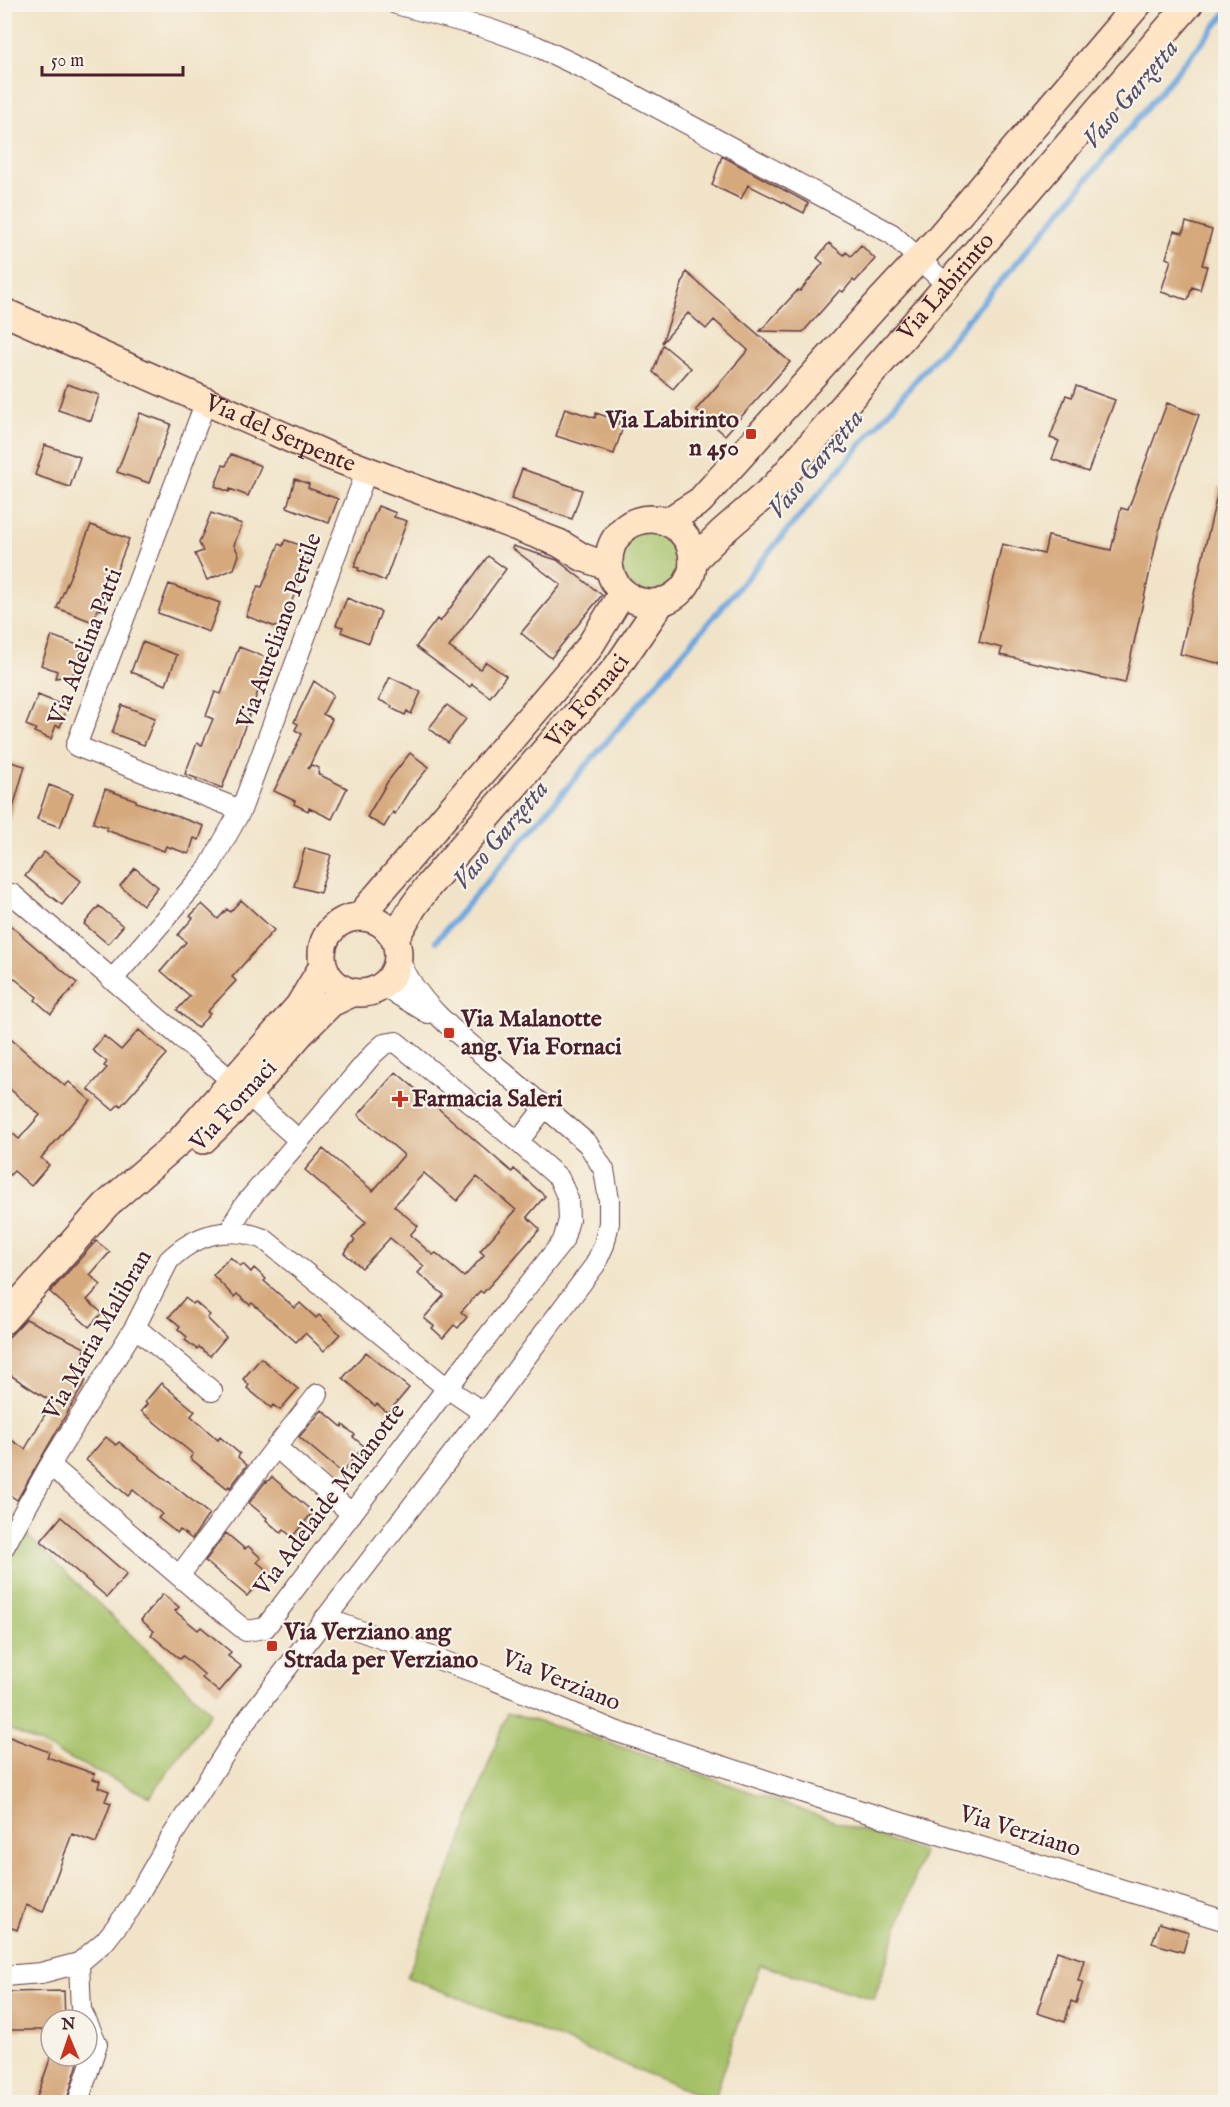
<svg xmlns="http://www.w3.org/2000/svg" width="1230" height="2107" font-family="'IM FELL English',serif">
	<style>
		.green { fill: #a5c167; stroke: #787049; stroke-width: 1.5 }
		.lines { fill: none; stroke-linecap: round; stroke-linejoin: round }
		.stream { stroke: #6ea7de; stroke-width: 6 }
		.building { fill: #d6a97d; fill-rule: evenodd }
		.street-casing { stroke: #633c43; stroke-width: 22 }
		.secondary-casing { stroke: #633c43; stroke-width: 30 }
		.street { stroke: #fff; stroke-width: 20 }
		.secondary { stroke: #ffe4c6; stroke-width: 27 }
		.poi-dot { fill: #c8321e; stroke: #f7f3e8; stroke-width: 2 }
		.labels { text-anchor: middle; dominant-baseline: central; stroke-width: 4.5; stroke-linejoin: round; paint-order: stroke }
		.street-label { font-size: 24px; fill: #4a1f2b; stroke: #f7f3e8 }
		.poi-label { font-size: 24px; font-weight: bold; fill: #4a1f2b; stroke: #f7f3e8; text-anchor: start }
		.water-label { font-size: 26px; font-style: italic; fill: #574f6a; stroke: #f7f3e8 }
	</style>
	<rect width="100%" height="100%" fill="#f7f3e8"/>
	<filter id="ink" filterUnits="userSpaceOnUse"><feTurbulence type="fractalNoise" baseFrequency=".0167" numOctaves="2"/><feDisplacementMap in="SourceGraphic" scale="12" xChannelSelector="R" yChannelSelector="G"/><feConvolveMatrix kernelMatrix="1 2 1 2 8 2 1 2 1" color-interpolation-filters="sRGB"/></filter>
	<filter id="wash" filterUnits="userSpaceOnUse"><feTurbulence type="fractalNoise" baseFrequency=".008" numOctaves="4" result="noise"/><feDisplacementMap in="SourceGraphic" scale="24" xChannelSelector="R" yChannelSelector="G"/><feGaussianBlur stdDeviation="1.35" result="paint"/><feColorMatrix in="noise" values="0 0 0 0 0 0 0 0 0 0 0 0 0 0 0 0 0 1.4 0 .05"/><feComposite in="paint" operator="in"/></filter>
	<g filter="url(#wash)">
		<rect width="100%" height="100%" fill="#f1e3c8"/>
		<path class="green" d="M619 561a31 31 0 1 1 62 0a31 31 0 1 1-62 0Z
			M25 1533 211 1712 150 1797 5 1727V1572Z
			M507 1713 593 1737 923 1852 874 1999 760 1965 734 2037 714 2101 407 1977 460 1844Z"/>
		<g class="lines">
			<path class="stream" d="M436 941 1059 213 1226 13"/>
		</g>
		<g id="blocks">
			<path class="building" d="M722 156 808 203 804 213 748 185 741 199 712 185Z
				M1186 222 1212 230 1202 265 1207 266 1200 290 1192 287 1188 300 1161 292 1171 260 1166 258 1174 231 1183 233Z
				M829 243 844 255 846 252 851 256 861 245 875 259 855 282 853 280 843 292 840 290 803 332 760 331 798 290 800 291 823 263 817 258Z
				M686 272 790 362 725 435 696 410 748 350 714 320 706 329 688 313 662 343Z
				M663 345 691 368 673 389 653 372Z
				M67 384 99 395 91 421 58 410Z
				M1076 386 1115 400 1088 472 1052 459 1059 441 1050 438 1066 395 1072 397Z
				M1167 403 1199 415 1162 517 1125 683 1000 655 1002 648 979 642 1002 544 1044 554 1048 536 1111 550 1121 508 1128 510Z
				M565 408 595 418 596 413 619 421 618 425 623 427 614 454 556 436Z
				M140 413 171 424 149 483 117 472Z
				M45 445 80 457 70 487 35 475Z
				M231 454 261 466 248 496 230 489 229 492 215 486 223 465 226 466Z
				M522 469 582 490 572 519 511 499Z
				M295 479 309 484 308 488 338 499 329 523 287 507Z
				M1219 487 1226 488V665L1180 654Z
				M378 506 396 513 394 517 407 521 385 581 358 570 359 568 354 567Z
				M211 513 242 524 234 545 239 555 234 569 207 580 195 554 203 551 199 543Z
				M91 525 129 539 101 610 98 609 93 622 57 608Z
				M285 540 312 549 281 629 246 616 258 586 262 587 279 544 283 546Z
				M513 546 557 560 602 595 551 658 521 633 561 585 512 548Z
				M488 556 506 569 449 647 480 669 486 662 506 676 490 697 472 684 470 687 416 647 437 619 440 622Z
				M169 584 220 603 209 632 158 613Z
				M347 598 381 612 369 643 341 632 343 627 336 625Z
				M52 636 92 650 84 673 78 670 69 676 55 678 57 671 41 665Z
				M142 642 177 655 166 685 131 672Z
				M239 647 270 659 222 788 185 774 197 743 202 745 213 719 206 716 215 692 221 694Z
				M390 677 421 692 411 714 407 711 405 715 391 708 392 706 379 700Z
				M314 681 333 695 323 714 332 719 308 769 311 765 319 768 318 774 347 788 332 819 309 808 308 811 294 804 295 801 274 791 302 734 295 730 298 724 294 722Z
				M38 695 67 707 60 727 56 725 51 739 34 732 36 729 26 725Z
				M122 705 155 718 144 745 112 733Z
				M447 705 466 719 448 743 429 728Z
				M410 753 429 767 409 791 395 814 393 812 384 827 367 817 388 781Z
				M4 760 25 766 9 822H4Z
				M49 785 73 794 60 827 37 819Z
				M105 789 136 800V802L204 826 199 840 194 838 189 854 166 846 164 851 106 830 107 827 93 823Z
				M305 848 331 855 320 893 294 886Z
				M44 852 81 881 62 905 25 876Z
				M135 868 158 887 143 905 120 886Z
				M241 900 274 930 232 977 236 981 207 1012 210 1014 197 1028 177 1010 190 996 161 971 186 942 178 935 193 918 190 916 202 904 218 919 227 909 230 912Z
				M99 906 123 926 108 944 84 924Z
				M11 926 77 983 51 1014 35 1000 37 997 4 970V933Z
				M139 1030 167 1054 121 1106 119 1104 113 1110 88 1089 107 1068 104 1066 107 1062 92 1050 104 1036 121 1050Z
				M12 1040 65 1086 69 1082 91 1101 41 1158 49 1165 31 1186 14 1171 4 1181V1126L19 1139 40 1115 4 1084V1048Z
				M396 1072 512 1172 514 1169 545 1196 527 1217 540 1229 483 1293 480 1291 461 1312 467 1317 458 1328 454 1325 443 1338 432 1328 434 1326 424 1318 444 1295 418 1273 424 1266 390 1238 362 1268 344 1253 355 1240 352 1238 366 1222 305 1170 323 1149 373 1191 404 1155 358 1115ZM424 1173 457 1201 477 1177 516 1210 480 1251 484 1255 464 1277 436 1253 433 1255 410 1235 418 1226 394 1206Z
				M96 1241 110 1252 90 1275 101 1285 87 1300 102 1313 89 1327 50 1292Z
				M230 1257 240 1266 243 1264 251 1272 254 1268 266 1279 264 1281 295 1308 300 1303 316 1318 319 1315 340 1334 324 1351 305 1333 296 1342 252 1303 250 1305 237 1294 234 1297 213 1275Z
				M185 1298 193 1304 195 1302 210 1315 207 1318 226 1337 210 1356 199 1347 197 1349 185 1340 187 1337 178 1329 180 1326 169 1317Z
				M26 1319 85 1348 82 1378 86 1380 17 1500 4 1491V1435L25 1449 52 1402 4 1371V1342Z
				M366 1352 409 1388 388 1413 377 1404 375 1406 343 1378Z
				M261 1358 298 1389 280 1410 273 1405 271 1408 247 1388 249 1385 243 1379Z
				M161 1383 195 1411 191 1416 218 1440 220 1437 240 1454 238 1457 247 1465 230 1488 229 1486 227 1488 190 1458 193 1454 141 1411 147 1404 145 1402Z
				M322 1410 342 1427 343 1425 355 1435 353 1437 364 1446 342 1473 299 1437Z
				M106 1437 116 1445 119 1442 209 1514 192 1539 180 1530 177 1533 158 1518 162 1514 133 1490 128 1496 86 1460Z
				M272 1477 313 1512 292 1537 284 1530 281 1533 266 1520 267 1518 249 1503 266 1481 267 1482Z
				M61 1517 127 1574 107 1597 41 1541Z
				M226 1533 245 1549 248 1546 261 1558 257 1562 268 1571 247 1596 205 1561Z
				M163 1594 179 1607 175 1611 198 1630 201 1627 231 1652 228 1656 241 1666 219 1692 202 1678 205 1675 183 1656 180 1659 151 1635 154 1631 141 1620Z
				M4 1735 49 1752 47 1757 95 1774 93 1779 100 1781 98 1787 109 1791 105 1801 111 1803 96 1843 72 1834 43 1912 26 1905 17 1930 4 1925Z
				M1159 1923 1189 1932 1183 1952 1152 1943Z
				M1057 1951 1084 1960 1078 1981 1083 1982 1076 2003 1071 2001 1065 2022 1037 2013Z
				M64 1991 65 2020H51V2030H4V1992Z
				M51 2056H80L66 2103H35Z"/>
		</g>
	</g>
	<g filter="url(#ink)">
		<use href="#blocks" fill-opacity="0" stroke="#633c43" stroke-width="1.5"/>
		<g class="lines">
			<defs>
				<path id="street" d="M396 4 489 29 536 46 595 74 892 234 947 285
					M241 810 367 470
					M4 902 12 894 232 1081 299 1140
					M112 980 208 869 241 810 76 746 206 401
					M383 986 428 1013
					M518 1142 545 1107
					M135 1327 212 1391
					M276 1447 352 1514
					M50 1465 200 1594 246 1631 265 1628 447 1388 563 1241 569 1220 568 1199 559 1178 518 1142 396 1042 384 1044 373 1054 245 1204 234 1222 233 1232
					M4 1547 50 1465 135 1327 169 1260C196 1234 229 1225 264 1239L447 1388 484 1413
					M179 1576 276 1447 318 1394
					M325 1618 490 1678 615 1731 832 1802 1226 1921
					M79 1963 81 2010 86 2020
					M4 1976 41 1973 79 1963 105 1941 130 1909 169 1841 243 1725 484 1413 595 1265 604 1245 609 1223V1200L604 1170 588 1144C559 1119 530 1095 501 1070 463 1038 418 1006 399 959
					M78 2102 97 2044 87 2022"/>
				<g id="secondary">
					<path id="s1" d="M4 312 327 455 559 543 582 557 609 567"/>
					<circle cx="651" cy="561" r="42"/>
					<path d="M667 522 700 501 881 300 937 240 1138 4"/>
					<path id="s2" d="M693 561 721 533 775 486 1189 4"/>
					<circle cx="360" cy="955" r="38"/>
					<path d="M359 917 588 649 623 592"/>
					<path id="s3" d="M395 938 413 907 429 885 617 667 662 601"/>
					<path d="M203 1140 233 1111 301 1033 331 1003 352 993"/>
					<path d="M4 1320 106 1205 181 1140 299 1006 323 966"/>
				</g>
			</defs>
			<use href="#street" class="street-casing"/>
			<use href="#secondary" class="secondary-casing"/>
			<use href="#street" class="street"/>
			<use href="#secondary" class="secondary"/>
		</g>
	</g>
	<g class="poi-dot">
		<rect x="745" y="428" width="12" height="12" rx="3"/>
		<rect x="443" y="1027" width="12" height="12" rx="3"/>
		<path d="M397 1090h6v6h6v6h-6v6h-6v-6h-6v-6h6z"/>
		<rect x="266" y="1640" width="12" height="12" rx="3"/>
	</g>
	<g class="labels">
		<g class="street-label">
			<text stroke="none"><textPath href="#s2" startOffset="374">Via Labirinto</textPath></text>
			<text stroke="none"><textPath href="#s1" startOffset="302">Via del Serpente</textPath></text>
			<text transform="translate(280 631) rotate(-70)">Via Aureliano Pertile</text>
			<text transform="translate(86 647) rotate(-69)">Via Adelina Patti</text>
			<text stroke="none"><textPath href="#s3" startOffset="306">Via Fornaci</textPath></text>
			<text transform="translate(234 1106) rotate(-47)">Via Fornaci</text>
			<text transform="translate(98 1335) rotate(-60)">Via Maria Malibran</text>
			<text transform="translate(330 1500) rotate(-53)">Via Adelaide Malanotte</text>
			<text transform="translate(561 1681) rotate(22)">Via Verziano</text>
			<text transform="translate(1020 1832) rotate(17)">Via Verziano</text>
		</g>
		<g class="poi-label">
			<text x="739" y="420" text-anchor="end">Via Labirinto<tspan x="739" dy="28">n 450</tspan></text>
			<text x="461" y="1019">Via Malanotte<tspan x="461" dy="28">ang. Via Fornaci</tspan></text>
			<text x="412" y="1099">Farmacia Saleri</text>
			<text x="284" y="1632">Via Verziano ang<tspan x="284" dy="28">Strada per Verziano</tspan></text>
		</g>
		<g class="water-label">
			<text transform="translate(1131 94) rotate(-50)">Vaso Garzetta</text>
			<text transform="translate(816 464) rotate(-50)">Vaso Garzetta</text>
			<text transform="translate(501 835) rotate(-50)">Vaso Garzetta</text>
		</g>
	</g>
	<rect width="1230" height="2107" fill="none" stroke="#f7f3e8" stroke-width="24"/>
	<g transform="translate(69 2038) rotate(358)"><circle r="28" fill="#f7f3e8" stroke="#b29e9c" stroke-width="1.5"/>
	<path d="M0-4.5L10 22L0 15L-10 22Z" fill="#c8321e"/>
	<text y="-9" font-size="16" font-weight="bold" text-anchor="middle" fill="#4a1f2b">N</text>
	</g>
	<path d="M42 66v9h141v-9" fill="none" stroke="#4a1f2b" stroke-width="3"/>
	<text x="51" y="66" font-size="18" fill="#4a1f2b" stroke="#f7f3e8" stroke-width="4.5" paint-order="stroke">50 m</text>
</svg>
